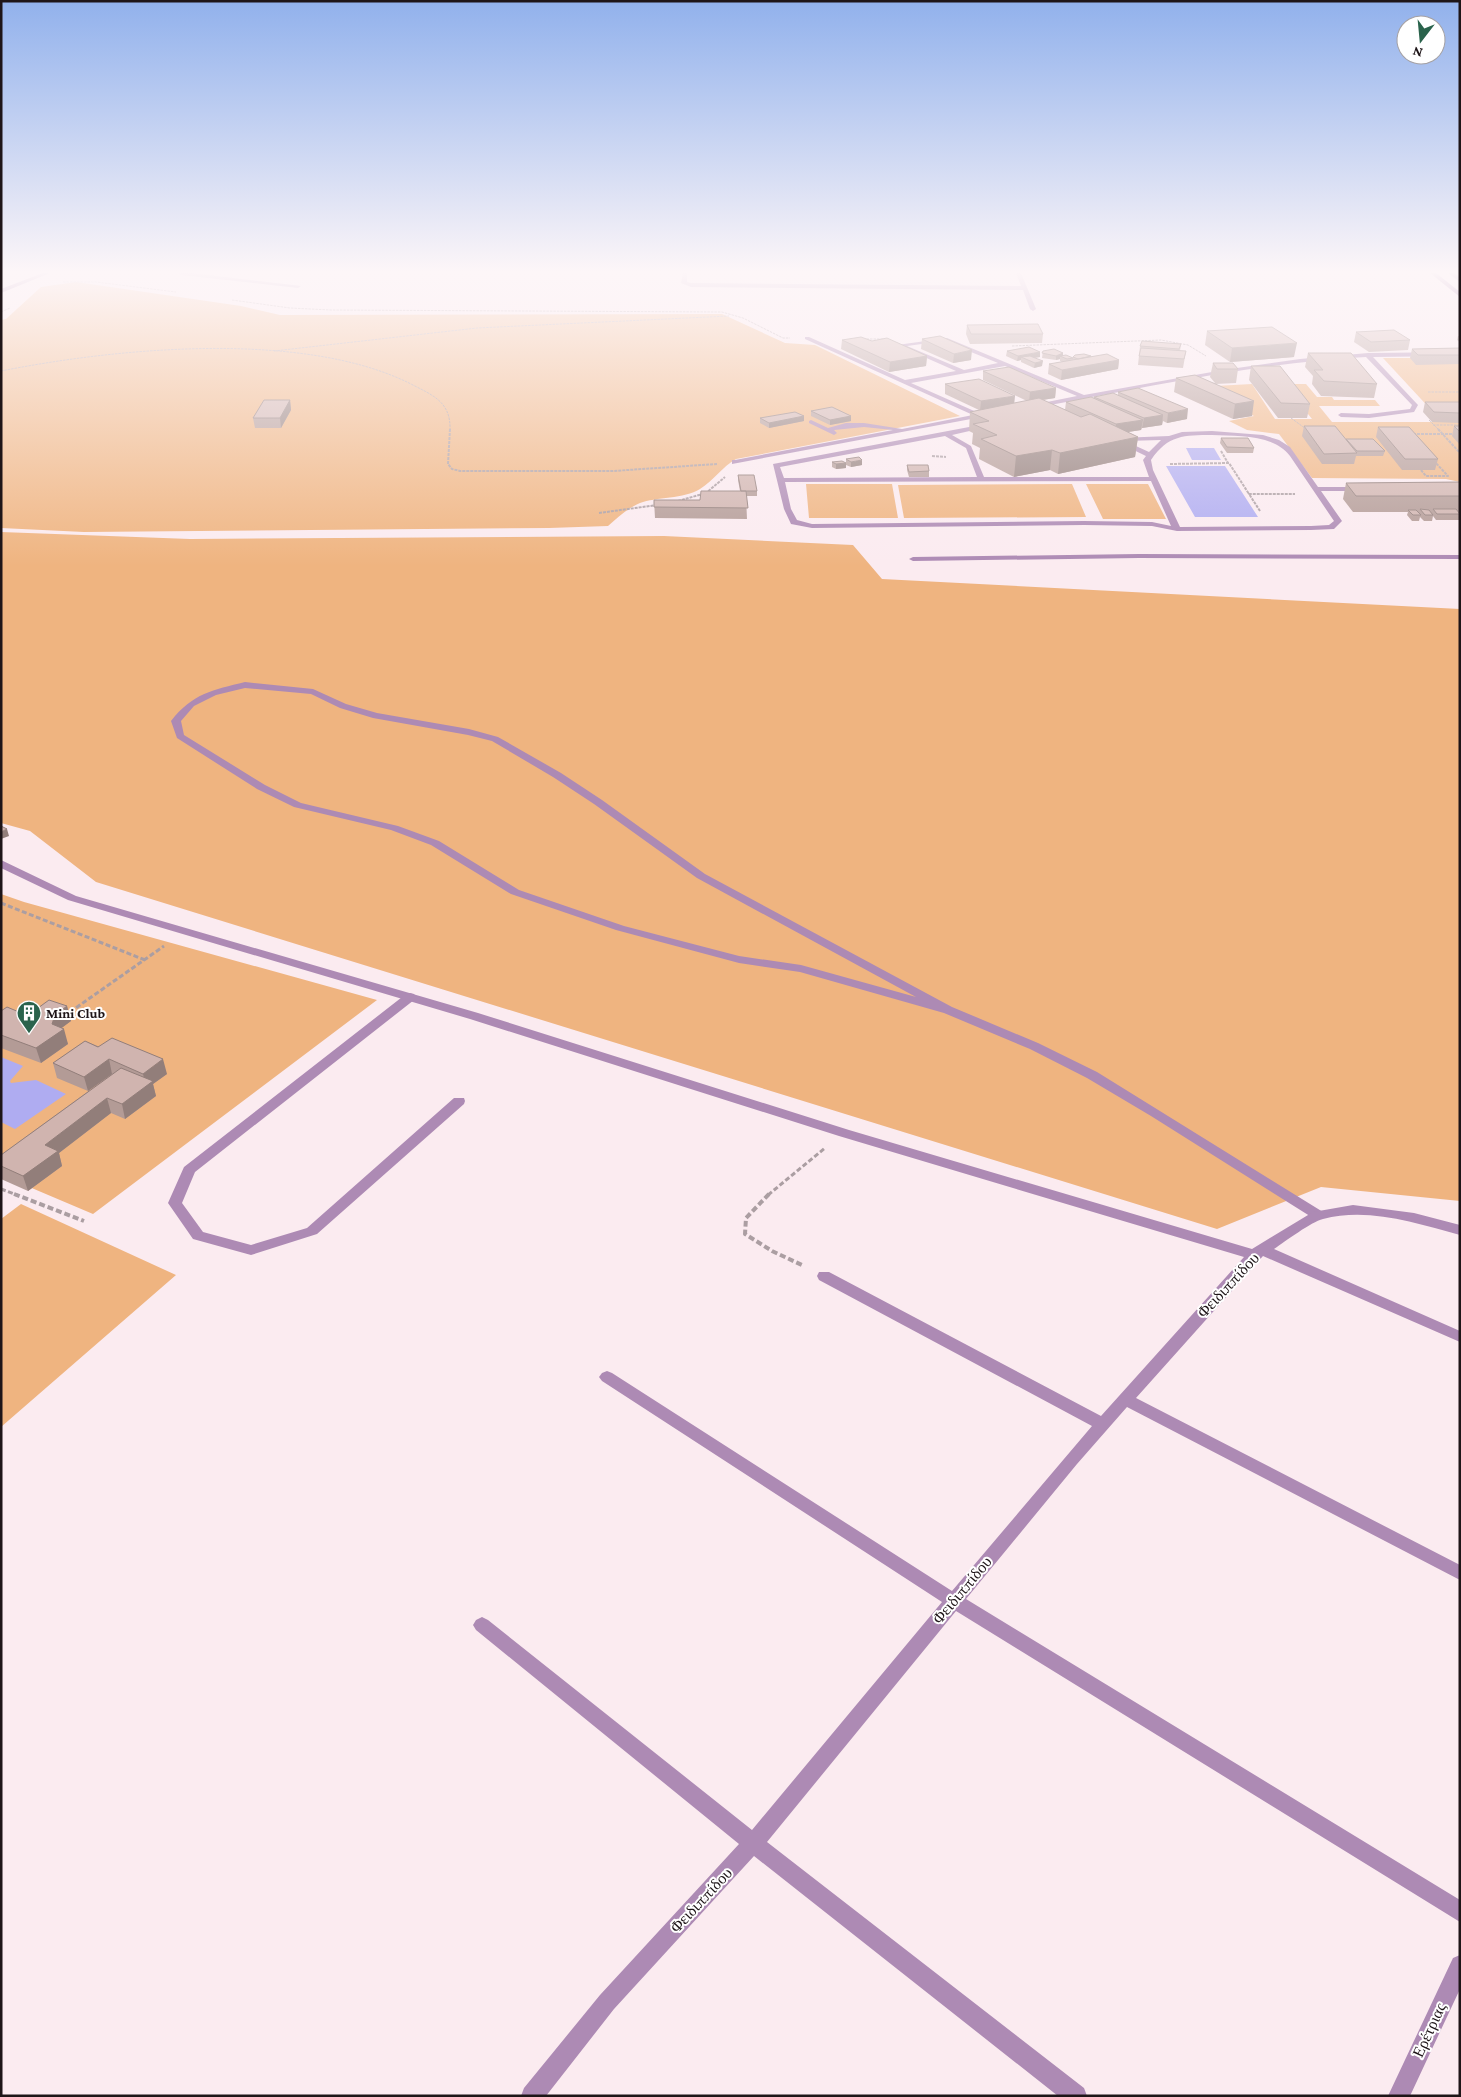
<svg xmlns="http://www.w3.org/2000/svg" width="1461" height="2097" font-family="'Crimson Pro',serif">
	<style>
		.green { fill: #efb480 }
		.water { fill: #afacf1 }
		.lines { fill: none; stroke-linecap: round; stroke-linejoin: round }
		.path-far3 { stroke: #ab9ea2; stroke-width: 1; stroke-dasharray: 2.5 1; stroke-linecap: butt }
		.path-far2 { stroke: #ab9ea2; stroke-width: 2; stroke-dasharray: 3 1; stroke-linecap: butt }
		.path-far1 { stroke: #ab9ea2; stroke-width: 3; stroke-dasharray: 5 2.5; stroke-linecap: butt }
		.path { stroke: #ab9ea2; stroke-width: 4; stroke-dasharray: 6 3; stroke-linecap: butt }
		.lane { fill: #ad8ab4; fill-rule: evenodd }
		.street { fill: #ad8ab4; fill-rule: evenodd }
		.secondary { fill: #8b5996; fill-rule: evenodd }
		.primary { fill: #72347f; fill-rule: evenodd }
		.wall { fill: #b39b96 }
		.shaded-wall { fill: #927e7a }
		.building { fill: #d0b4af; stroke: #927e7a }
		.labels { text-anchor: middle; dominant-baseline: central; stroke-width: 4; stroke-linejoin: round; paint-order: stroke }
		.poi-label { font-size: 14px; font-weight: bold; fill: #1e1518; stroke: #fff; text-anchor: start }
		.near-street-label { font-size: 16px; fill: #1e1518; stroke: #fff }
	</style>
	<rect width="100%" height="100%" fill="#fbebf0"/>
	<path class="green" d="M76 282 241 306 280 315 722 314 785 343 815 345 960 416 736 459C722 467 714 480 700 489 684 499 656 497 640 503 628 508 618 517 608 526L549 528 84 532 1 528V320L6 319 41 287Z
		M1383 358H1460V412H1433Z
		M1252 384 1275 419H1312L1284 384H1306L1317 397H1332L1334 400H1375L1380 406H1319L1332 422H1460V482L1446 479 1312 478 1279 434 1247 430 1229 421 1254 416 1196 387Z
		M806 484H892L898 518H809Z
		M1072 484 1086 517 904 518 898 485Z
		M1086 484H1148L1166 519H1103Z
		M1 532 190 539 664 536 853 545 882 579 1460 609V1201L1321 1187 1217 1229 96 882 30 831 1 823Z
		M1 894 24 902 377 1000 93 1214 1 1175Z
		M21 1204 176 1275 1 1427V1219Z"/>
	<path class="water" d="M1186 448H1214L1221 460H1192Z
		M1166 466H1225L1258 517H1195Z
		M1 1057 23 1066 10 1081 11 1083 36 1080 66 1094 15 1129 1 1122Z"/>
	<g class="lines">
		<path class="path-far3" d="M63 282H96L176 292
			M232 300 290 308 331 310 722 312 743 318 783 338H790
			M1 312 10 308
			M863 339H885
			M1012 346 1161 340 1188 345 1206 356
			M274 351 477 328 729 316
			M1 371C117 348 301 330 409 383 432 395 451 401 450 430
			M1428 392H1460
			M1291 418 1306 429
			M1429 420 1439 430
			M1433 425H1460"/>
		<path class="path-far2" d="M450 429 448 464 452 469 460 471H613L717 464
			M1438 429 1460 453
			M1413 434H1460
			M1221 451 1228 463
			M932 456 946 457
			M1170 464 1229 463 1249 494
			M1421 470 1426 476H1448L1434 461
			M678 501 706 493 725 477
			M1260 511 1249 494H1295
			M599 513 657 505"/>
		<path class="path-far1" d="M1 903 145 960
			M70 1012 164 946
			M1 1189 17 1195
			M768 1195 825 1148"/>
		<path class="path" d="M14 1194 84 1221
			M769 1194 746 1218 745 1234 772 1251 804 1266"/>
		<path class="lane" d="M805 337H809L905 380 956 371 897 345 947 338 1084 395 1223 370 1300 359 1368 353 1460 352V356L1373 357 1418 405 1414 412 1369 418 1341 417 1338 415 1341 413 1369 414 1410 409 1412 405 1366 357C1255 363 1144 388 1034 408L1032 407V405L1077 396 1005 366 911 383 981 414H987V416L732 464V460H735L893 430 864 427 834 430 837 433 834 435 809 423V421L811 420 828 428 846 423H864L902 429 973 415 805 339ZM944 341 998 363 964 370 907 346Z
			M985 424 988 426 987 427 952 435 971 446 984 477H1149L1143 460 1146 456 1119 443V438L1169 436 1182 432 1212 431 1263 435 1279 440 1290 447 1318 487H1360L1364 489 1360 491H1321L1342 521 1334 529 1311 530 1177 531 1152 526 1084 525 812 528 791 524 784 509 773 464ZM1212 435C1237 436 1273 434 1290 456L1334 521 1329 525 1311 526 1180 527 1153 470 1151 460C1168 435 1184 435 1212 435ZM945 436 966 448 977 477 784 478 780 467ZM1161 440 1149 452 1125 441ZM1151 481 1171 526 1152 522 1084 521 812 524 797 520 791 509 785 482Z
			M245 682 313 689 346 704 377 713 469 729 498 737 561 773 602 800 705 874 952 1007 1038 1043 1097 1072 1323 1212 1325 1215 1323 1218H1313L1151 1116 1087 1078 1030 1049 944 1013 800 972 739 963 616 930 511 894 431 845 391 830 294 807 257 789 177 738 171 721C193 693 213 690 245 682ZM245 688 311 694 340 708 373 718 468 735 492 741 553 777 594 804 697 878 916 997 801 965 739 956 624 926 519 890 439 841 398 826 301 803 265 785 184 735 181 721 194 706 216 695Z
			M410 993 414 994 416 997 414 1000 195 1172 182 1203 203 1232 251 1245 307 1228 454 1098H464L465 1101 464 1104 317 1234 251 1255 193 1239 168 1203 184 1167 406 994Z"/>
		<path class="street" d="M179 273H192L301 286 298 288 181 275Z
			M683 273H687V282L691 283 1021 286 1016 273H1021L1036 309 1033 311 1030 309 1023 290 691 287 681 283Z
			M1139 554 1460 555V559L1139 558 913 561 909 559 913 557Z
			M1 860 76 896 478 1013 849 1130 1252 1249 1313 1212 1353 1205 1414 1213 1460 1225V1235C1416 1223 1368 1207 1323 1219 1311 1222 1286 1241 1274 1249L1460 1331V1342L1263 1256 1136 1398 1460 1565V1580L1127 1407 1077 1464 966 1599 1460 1900V1922L956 1611 767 1842 1084 2088 1087 2096H1058L754 1856 614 2009 546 2096H521L524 2088 600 1995 739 1844 476 1630 473 1625 476 1620 482 1617 488 1620 752 1830 942 1602 602 1381 599 1377 602 1373 607 1371 612 1373 952 1591 1092 1426 819 1280 817 1276 819 1272H829L1101 1416 1244 1257 839 1136 470 1019 68 900 1 868Z
			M1460 1955V1989L1410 2096H1388L1453 1958Z"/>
		<path class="secondary" d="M43 273H50L1 293V289Z"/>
		<path class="primary" d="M1430 273H1436L1460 292V297Z
			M1448 273H1454L1460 277V282Z"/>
	</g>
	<path class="wall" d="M967 325 1043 334 1042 343 970 344 966 334Z
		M1207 331 1294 357 1230 362 1205 345Z
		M1356 332 1410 340 1408 350 1369 352 1354 342Z
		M1458 336H1460V342L1457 340Z
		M922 339 971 360 953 363 921 349Z
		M842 340 872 341 927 356 926 366 889 372 841 349Z
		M1181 344 1180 351H1186L1183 368 1138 365 1140 346Z
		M1460 348V364L1416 365 1410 358 1412 349Z
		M1007 351 1040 357 1034 358 1042 366 1034 368 1021 362V360L1017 361 1006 356Z
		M1043 351 1063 353V356L1073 358V357L1091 356 1119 360 1118 369 1061 380 1048 374 1049 364 1062 362 1060 361V359L1056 360 1042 358Z
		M1308 353 1377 384 1374 398 1321 396 1312 384 1313 376 1305 367Z
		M1213 363 1238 369 1236 383 1215 384 1252 416 1233 419 1174 392 1176 378 1215 383 1210 377Z
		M1251 366 1310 404 1307 418H1278L1249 380Z
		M983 371 1056 388 1055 398 1042 400 1065 410 1066 402 1093 398 1094 397 1118 395V392L1187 419 1167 423 1163 421 1162 425 1142 428 1141 430 1128 432 1138 437 1135 457 1058 474 1050 470 1014 477 979 459 980 448 972 444 973 433 969 431 970 412 979 410 945 394V384L1014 403 1027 401 983 380Z
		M290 400 291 410 281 428H255L253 418Z
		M1425 402H1460V423L1432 422 1423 412Z
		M811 411 851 416V421L830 425 811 416Z
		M804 416V421L769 428 760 423V418Z
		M1304 426 1346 440V439L1385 451 1383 456H1356L1354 464H1322L1302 436Z
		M1454 426H1460V445L1452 436Z
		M1378 427 1438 459 1435 470H1402L1376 437Z
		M1221 438 1254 448 1253 453H1227L1220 443Z
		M846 459 862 465 851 467 846 465Z
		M832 462 846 463V468L836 469 832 467Z
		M907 465 929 471V477H909L907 470Z
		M738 475 757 491V496H746L747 519 655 518 654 500H700L740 491 738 480Z
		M1460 482V512H1458L1460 513 1459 520H1436L1433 516 1432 521H1424L1420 517 1419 521H1412L1407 515 1408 512H1353L1343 499 1346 483Z
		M67 1006 71 1021 61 1028 68 1044 41 1063 1 1048V1011L19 1012Z
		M85 1041 167 1074 153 1084 156 1096 125 1119 111 1113 59 1153 62 1166 28 1191 1 1179V1155L112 1074 88 1091 57 1078 53 1063Z"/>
	<path class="shaded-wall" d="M1297 343 1294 357 1230 362 1232 348Z
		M972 350 971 360 953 363 954 354Z
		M1040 352V357L1026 359 1021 357V360L1017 361 1018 356Z
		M1063 353V357L1060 356V359L1056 360V356Z
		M927 356 926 366 889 372 890 362Z
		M1119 360 1118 369 1061 380 1062 370Z
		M1043 361 1042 366 1034 368 1035 363Z
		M1056 388 1055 398 1029 402 1030 392Z
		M1015 396 1014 406 980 411 981 401Z
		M290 400 291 410 281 428 280 418Z
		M1254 401 1252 416 1233 419 1235 404Z
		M1188 409 1187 419 1167 423 1168 413Z
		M1163 415 1162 425 1142 428 1144 418Z
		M804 416V421L769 428V423Z
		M851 416V421L830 425V420Z
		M1143 420 1141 430 1115 434 1116 424Z
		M1138 437 1135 457 1058 474 1060 453Z
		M1052 450 1050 470 1014 477 1016 456Z
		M862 460V465L851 467V462Z
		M846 463V468L836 469V464Z
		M7 829 9 836 1 839V832Z
		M67 1006 71 1021 59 1030 64 1029 68 1044 41 1063 36 1048 52 1024 55 1015Z
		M109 1059 112 1074 88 1091 84 1077Z
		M163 1059 167 1074 153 1084 156 1096 125 1119 122 1104 146 1086 143 1074Z
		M107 1098 111 1113 59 1153 62 1166 28 1191 23 1176 45 1145Z"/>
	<path class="building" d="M1038 324 1043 334H971L967 325Z
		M1272 327 1297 343 1232 348 1207 331Z
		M1394 330 1410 340 1371 342 1356 332Z
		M940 336 972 350 954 354 922 339Z
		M861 337 872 341 887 338 927 356 890 362 842 340Z
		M1142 341 1181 344 1179 349 1140 346Z
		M1029 347 1040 352 1018 356 1007 351Z
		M1141 348 1186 351 1184 359 1139 356Z
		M1460 348V355H1418L1412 349Z
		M1054 349 1063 353 1056 356 1042 353 1043 351Z
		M1308 353H1351L1377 384 1324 381 1314 370H1323Z
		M1084 354 1091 356 1078 359 1073 357 1075 355Z
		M1107 354 1119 360 1062 370 1049 364Z
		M1066 355 1073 358 1067 359 1060 356Z
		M1030 356 1043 361 1035 363 1021 357Z
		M1213 363H1233L1238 369H1217Z
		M1251 366H1280L1310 404 1281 403Z
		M1009 367 1056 388 1030 392 983 371Z
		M1195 375 1254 401 1235 404 1176 378Z
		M979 379 1015 396 981 401 945 384Z
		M1138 388 1188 409 1168 413 1118 392Z
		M1113 393 1163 415 1144 418 1094 397Z
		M1091 397 1143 420 1116 424 1066 402Z
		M1039 398 1081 417 1090 414 1138 437 1060 453 1052 450 1016 456 981 439 997 435 973 424 989 421 970 412Z
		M264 400H290L280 418H253Z
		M1425 402H1460V413L1434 412Z
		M832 407 851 416 830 420 811 411Z
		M795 412 804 416 769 423 760 418Z
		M1304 426H1335L1357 453 1324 454Z
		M1454 426H1460V432Z
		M1378 427H1409L1438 459H1405Z
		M1221 438H1248L1254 448 1227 447Z
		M1346 439H1373L1385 451H1357Z
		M859 457 862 460 851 462 846 459Z
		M842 461 846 463 836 464 832 462Z
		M907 465H928L929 471 909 472Z
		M738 475H754L757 491H741Z
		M1460 482V496H1356L1346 483Z
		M701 491H746L748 508 654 507V500H700Z
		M1420 509 1429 510 1433 515H1425Z
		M1433 509H1456L1460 514H1437Z
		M1408 510H1416L1421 515H1413Z
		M1 826 7 829 1 832Z
		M49 1000 67 1006 55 1015 52 1024 64 1029 36 1048 1 1035V1011L7 1007 19 1012 38 1008Z
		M112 1038 163 1059 143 1074 109 1059 84 1077 53 1063 85 1041 98 1047Z
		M121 1068 153 1081 122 1104 107 1098 45 1145 58 1151 23 1176 1 1166V1155Z"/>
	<linearGradient id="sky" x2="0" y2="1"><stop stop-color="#91b1ec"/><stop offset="0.48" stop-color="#fdf6f8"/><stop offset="1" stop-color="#fdf6f8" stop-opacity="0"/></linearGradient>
	<rect width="1461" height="566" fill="url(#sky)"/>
	<defs>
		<symbol id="building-pin" viewBox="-11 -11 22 30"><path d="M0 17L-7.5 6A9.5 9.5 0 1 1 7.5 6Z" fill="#2a634c" stroke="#fff"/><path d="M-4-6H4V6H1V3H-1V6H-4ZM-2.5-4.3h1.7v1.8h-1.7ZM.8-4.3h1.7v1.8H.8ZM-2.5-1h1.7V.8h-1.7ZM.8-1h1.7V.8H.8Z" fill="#fff"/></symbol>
	</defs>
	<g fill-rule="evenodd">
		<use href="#building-pin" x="15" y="999" width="28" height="38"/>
	</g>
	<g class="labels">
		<g class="poi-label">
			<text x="46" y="1013">Mini Club</text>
		</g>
		<g class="near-street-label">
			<text transform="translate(1228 1285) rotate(-47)">Φειδιππίδου</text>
			<text transform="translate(962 1590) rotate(-50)">Φειδιππίδου</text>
			<text transform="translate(701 1900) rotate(-47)">Φειδιππίδου</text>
			<text transform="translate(1429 2030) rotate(-65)">Ερέτριας</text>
		</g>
	</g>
	<rect width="1461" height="2097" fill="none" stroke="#1e1518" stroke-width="5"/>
	<g transform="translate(1421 40) rotate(196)"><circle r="24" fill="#ffffff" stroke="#a5a1a3"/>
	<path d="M0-4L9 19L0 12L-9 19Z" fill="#2a634c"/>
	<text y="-8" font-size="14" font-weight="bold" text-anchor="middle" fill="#1e1518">N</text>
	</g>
</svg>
